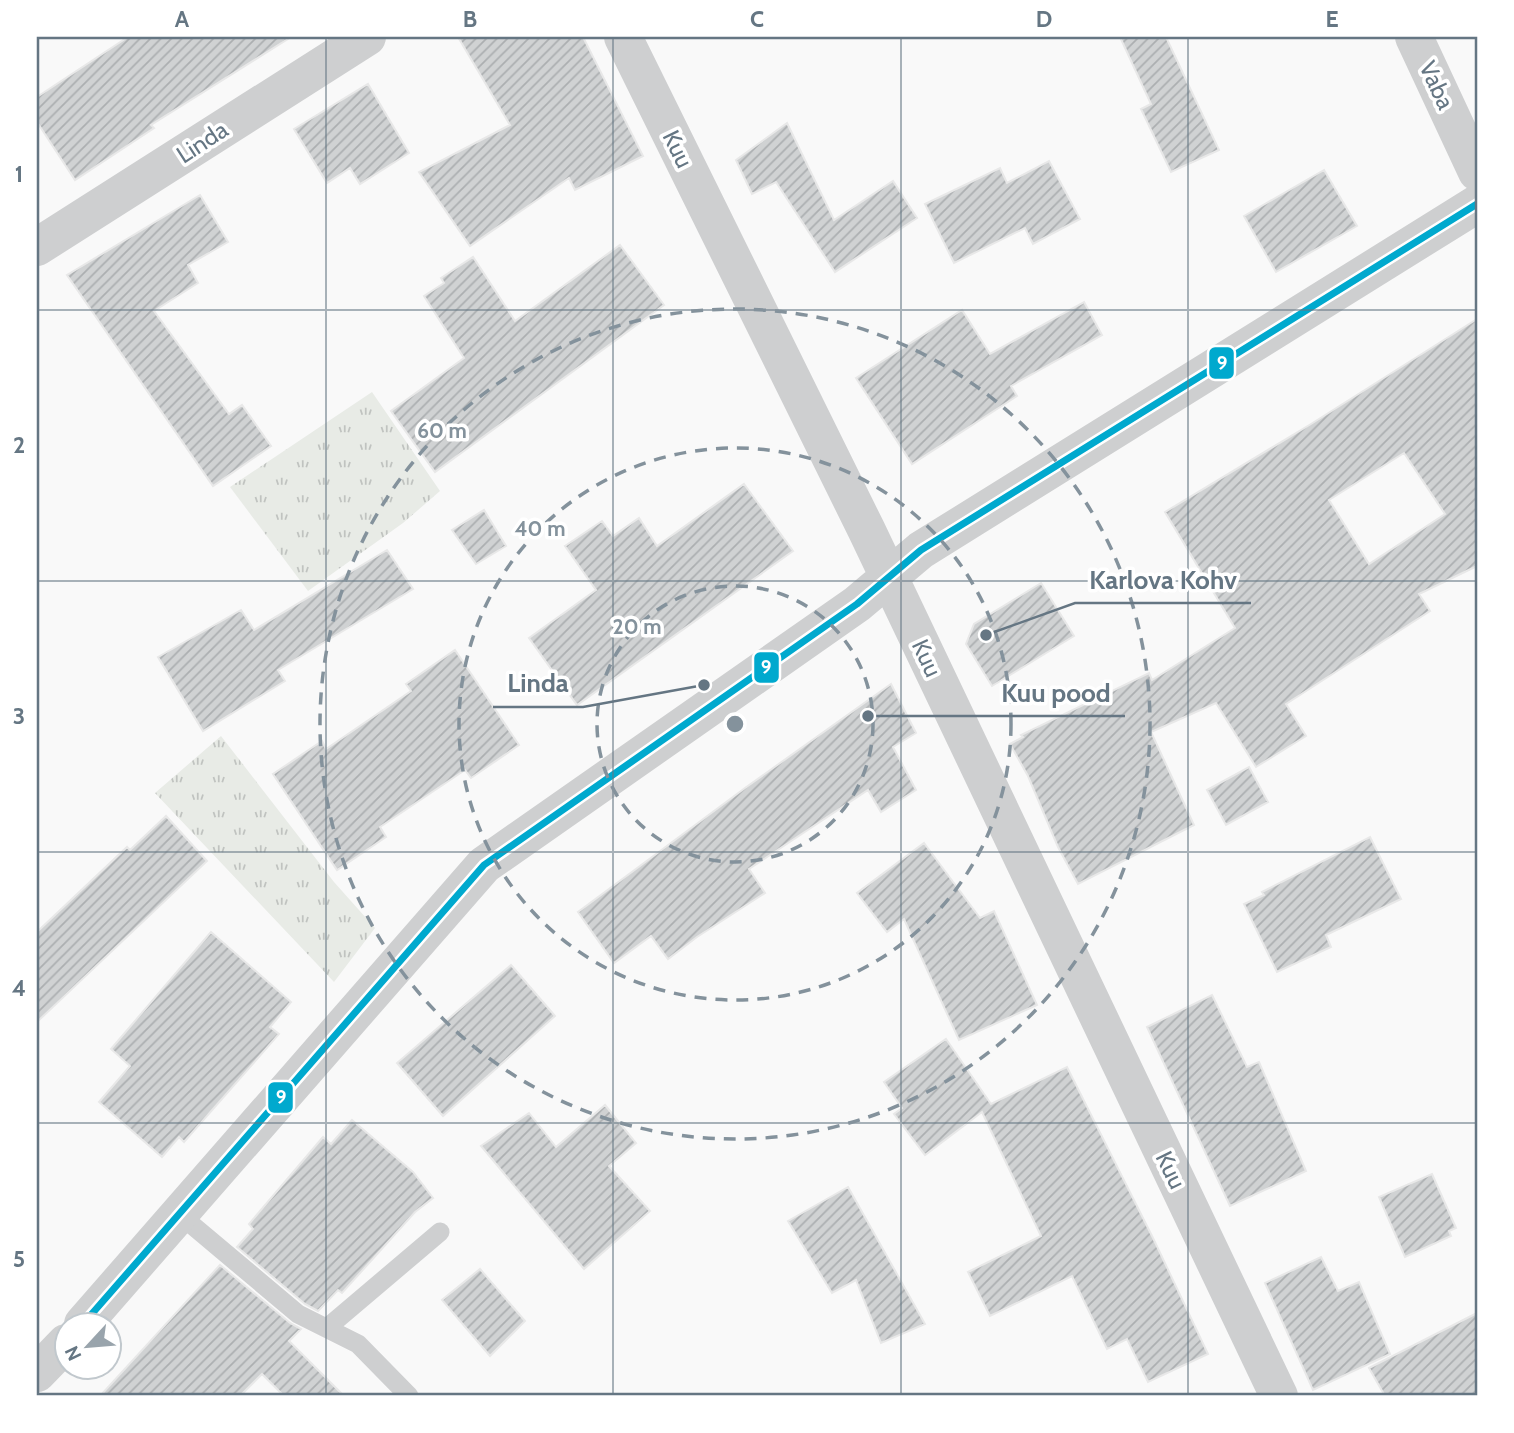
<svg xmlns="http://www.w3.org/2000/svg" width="1514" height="1433" font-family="Cabin,sans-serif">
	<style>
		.grass { fill: url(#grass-tufts) }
		.building { fill: url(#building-hatch); stroke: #e8e8e8; stroke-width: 2; fill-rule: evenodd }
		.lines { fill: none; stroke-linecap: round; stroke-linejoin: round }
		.service { stroke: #cecfd0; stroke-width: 19 }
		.minor { stroke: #cecfd0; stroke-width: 38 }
		.bus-1-casing { stroke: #fff; stroke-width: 12 }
		.bus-1 { stroke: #00a9ce; stroke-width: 7 }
		.grid { fill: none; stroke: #657683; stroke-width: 2; stroke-opacity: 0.55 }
		.ring { fill: none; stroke: #84929c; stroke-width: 3.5; stroke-dasharray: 12 9 }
		.labels { text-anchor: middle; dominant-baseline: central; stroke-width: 7; stroke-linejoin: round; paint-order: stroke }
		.street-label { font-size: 24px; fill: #657683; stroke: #fff }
		.centre { fill: #84929c; stroke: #fff; stroke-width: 3.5 }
		.ring-label { font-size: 21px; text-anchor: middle; font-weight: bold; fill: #84929c; stroke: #fff; stroke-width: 7; stroke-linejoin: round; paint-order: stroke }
		.leader { fill: none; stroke: #657683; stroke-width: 2.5 }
		.callout-dot { fill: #657683; stroke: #fff; stroke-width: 2.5 }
		.callout-label { font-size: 26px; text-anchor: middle; font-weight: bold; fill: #657683; stroke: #fff; stroke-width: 7; stroke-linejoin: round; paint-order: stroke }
		.line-badge { stroke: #fff; stroke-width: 2.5 }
		.badge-label { font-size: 19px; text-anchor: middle; font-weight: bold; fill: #fff }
		.neatline { fill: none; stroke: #657683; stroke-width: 2.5 }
		.grid-label { font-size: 23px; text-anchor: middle; font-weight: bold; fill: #657683 }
	</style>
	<defs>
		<pattern id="grass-tufts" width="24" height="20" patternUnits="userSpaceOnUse" patternTransform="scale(1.75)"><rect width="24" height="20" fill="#e8ebe6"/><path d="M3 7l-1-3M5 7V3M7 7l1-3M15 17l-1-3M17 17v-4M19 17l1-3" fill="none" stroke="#c0c3c0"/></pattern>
		<pattern id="building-hatch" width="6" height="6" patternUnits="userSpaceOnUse" patternTransform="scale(1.75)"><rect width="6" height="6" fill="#d0d2d3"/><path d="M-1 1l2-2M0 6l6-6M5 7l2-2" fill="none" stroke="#acafb1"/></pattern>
	</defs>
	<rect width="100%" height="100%" fill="#f9f9f9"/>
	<path class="grass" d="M372 392 440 491 403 523 308 591 230 487Z
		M221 736 334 882 375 928 334 982 155 793Z"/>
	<path class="building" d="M128 37H291L151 125 154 128 75 180 37 122V97Z
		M458 37H583L643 156 575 190 569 178 470 246 419 172 510 125Z
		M1120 37H1166L1219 150 1171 172 1141 109 1151 104Z
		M368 84 409 153 360 184 350 168 327 183 294 129Z
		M787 123 834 220 893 181 917 218 835 272 776 182 752 194 736 160Z
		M1049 161 1080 219 1033 244 1025 228 954 263 925 204 1000 168 1007 183Z
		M1324 170 1357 226 1276 272 1244 216Z
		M200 195 228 242 188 265 198 283 154 311 229 414 242 405 271 446 213 486 67 275Z
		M620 245 664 305 435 472 391 411 464 358 424 296 444 283 441 278 473 257 515 321Z
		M1084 302 1102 335 1011 386 1017 396 912 464 856 378 962 310 990 354Z
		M1477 319V566L1419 594 1430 611 1286 704 1306 736 1256 767 1216 703 1151 732 1194 825 1078 884 1058 847 1028 776 1010 744 1023 737 1021 735 1149 673 1152 680 1235 628 1165 512 1311 424ZM1404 453 1445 514 1369 564 1329 500Z
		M744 484 793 551 577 705 529 638 596 590 565 546 602 521 613 536 639 518 657 546Z
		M484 510 506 546 476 564 452 530Z
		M387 550 413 589 278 670 285 681 203 731 158 657 241 610 254 630Z
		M1041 583 1074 636 992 686 966 644 974 624Z
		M455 650 519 745 471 778 465 770 380 827 386 837 337 870 273 774 322 741 326 749 411 691 406 684Z
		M891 684 916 733 893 747 916 790 881 812 868 790 749 869 765 893 697 937 668 959 651 936 614 963 578 912 745 788Z
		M1249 767 1268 802 1226 825 1207 790Z
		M166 816 207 861 37 1022V932L127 847 130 850Z
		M1370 837 1401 899 1326 935 1331 947 1277 972 1244 904 1264 895 1262 892Z
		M924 843 980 918 994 911 1037 1005 959 1040 904 919 887 932 857 893Z
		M211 932 291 1002 270 1027 279 1034 184 1142 179 1137 162 1157 99 1102 130 1066 111 1049Z
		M511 965 555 1016 443 1116 397 1063Z
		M1212 995 1247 1067 1259 1062 1306 1171 1230 1206 1147 1027Z
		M946 1039 991 1104 1067 1067 1153 1238 1208 1354 1148 1382 1127 1339 1107 1349 1072 1276 990 1316 968 1272 1041 1236 982 1112 925 1155 894 1114 902 1108 884 1082Z
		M605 1105 636 1143 609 1166 650 1211 584 1269 481 1146 529 1113 556 1147Z
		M352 1120 413 1172 433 1198 415 1212 342 1293 338 1290 318 1311 305 1304 237 1247 253 1229 249 1224 323 1137 331 1144Z
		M1432 1174 1456 1228 1449 1231 1451 1236 1405 1257 1379 1197Z
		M848 1187 925 1324 881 1343 856 1280 832 1293 788 1221Z
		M1321 1257 1338 1291 1359 1282 1390 1354 1313 1390 1265 1283Z
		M220 1265 290 1323 301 1329 289 1341 344 1396H284L262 1374 240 1396H100Z
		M480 1269 525 1321 490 1356 442 1300Z
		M1477 1313V1396H1385L1369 1368Z"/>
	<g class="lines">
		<path class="service" d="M179 1214 298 1314 358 1344 409 1396
			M328 1327 440 1232"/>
		<path class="minor" d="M623 37 867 531 1279 1396
			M1414 37 1477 172
			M37 247 367 37
			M83 1324 484 865 857 604 921 550 1477 204
			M37 1373 66 1343"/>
		<defs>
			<path id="bus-1" d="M83 1324 484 865 857 604 921 550 1477 204"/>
		</defs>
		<use href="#bus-1" class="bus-1-casing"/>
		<use href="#bus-1" class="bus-1"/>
	</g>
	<path class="grid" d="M326 37V1396M613 37V1396M901 37V1396M1188 37V1396M37 310H1477M37 581H1477M37 852H1477M37 1123H1477"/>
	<g class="ring">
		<circle cx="735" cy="724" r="138"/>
		<circle cx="735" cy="724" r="276"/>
		<circle cx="735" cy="724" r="415"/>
	</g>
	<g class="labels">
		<g class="street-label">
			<text transform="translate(1437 85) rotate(65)">Vaba</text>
			<text transform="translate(202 142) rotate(-33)">Linda</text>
			<text transform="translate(678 149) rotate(64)">Kuu</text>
			<text transform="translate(927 658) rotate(65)">Kuu</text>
			<text transform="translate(1171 1170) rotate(64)">Kuu</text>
		</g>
	</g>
	<circle cx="735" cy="724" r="10" class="centre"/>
	<g class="ring-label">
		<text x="442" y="438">60 m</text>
		<text x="540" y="536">40 m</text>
		<text x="637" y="634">20 m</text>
	</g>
	<path class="leader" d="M986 635L1075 603H1251M704 685L583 707H493M868 716L988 716H1125"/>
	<g class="callout-dot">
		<circle cx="986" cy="635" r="7"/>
		<circle cx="704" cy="685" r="7"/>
		<circle cx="868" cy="716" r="7"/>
	</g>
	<g class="callout-label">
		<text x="1163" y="589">Karlova Kohv</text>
		<text x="538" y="692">Linda</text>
		<text x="1056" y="702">Kuu pood</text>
	</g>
	<g class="line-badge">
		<rect x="1208" y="346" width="27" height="34" rx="7" fill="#00a9ce"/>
		<rect x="753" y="651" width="27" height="33" rx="7" fill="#00a9ce"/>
		<rect x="267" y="1081" width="27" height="33" rx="7" fill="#00a9ce"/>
	</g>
	<g class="badge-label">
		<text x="1222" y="370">9</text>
		<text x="766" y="674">9</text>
		<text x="281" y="1104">9</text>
	</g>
	<rect width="1514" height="1433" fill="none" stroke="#ffffff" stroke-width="77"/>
	<g transform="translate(88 1346) rotate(244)"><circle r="33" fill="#ffffff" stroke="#c1c8cd" stroke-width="2"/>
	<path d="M0-5L12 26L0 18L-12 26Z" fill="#99a4ac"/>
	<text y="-10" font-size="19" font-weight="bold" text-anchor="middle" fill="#657683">N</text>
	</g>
	<rect x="38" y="38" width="1438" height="1356" class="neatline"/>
	<g class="grid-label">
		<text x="182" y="27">A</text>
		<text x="470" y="27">B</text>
		<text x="757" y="27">C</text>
		<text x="1044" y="27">D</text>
		<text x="1332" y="27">E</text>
		<text x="19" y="182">1</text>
		<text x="19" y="453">2</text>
		<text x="19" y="724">3</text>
		<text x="19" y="996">4</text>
		<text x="19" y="1267">5</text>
	</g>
</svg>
